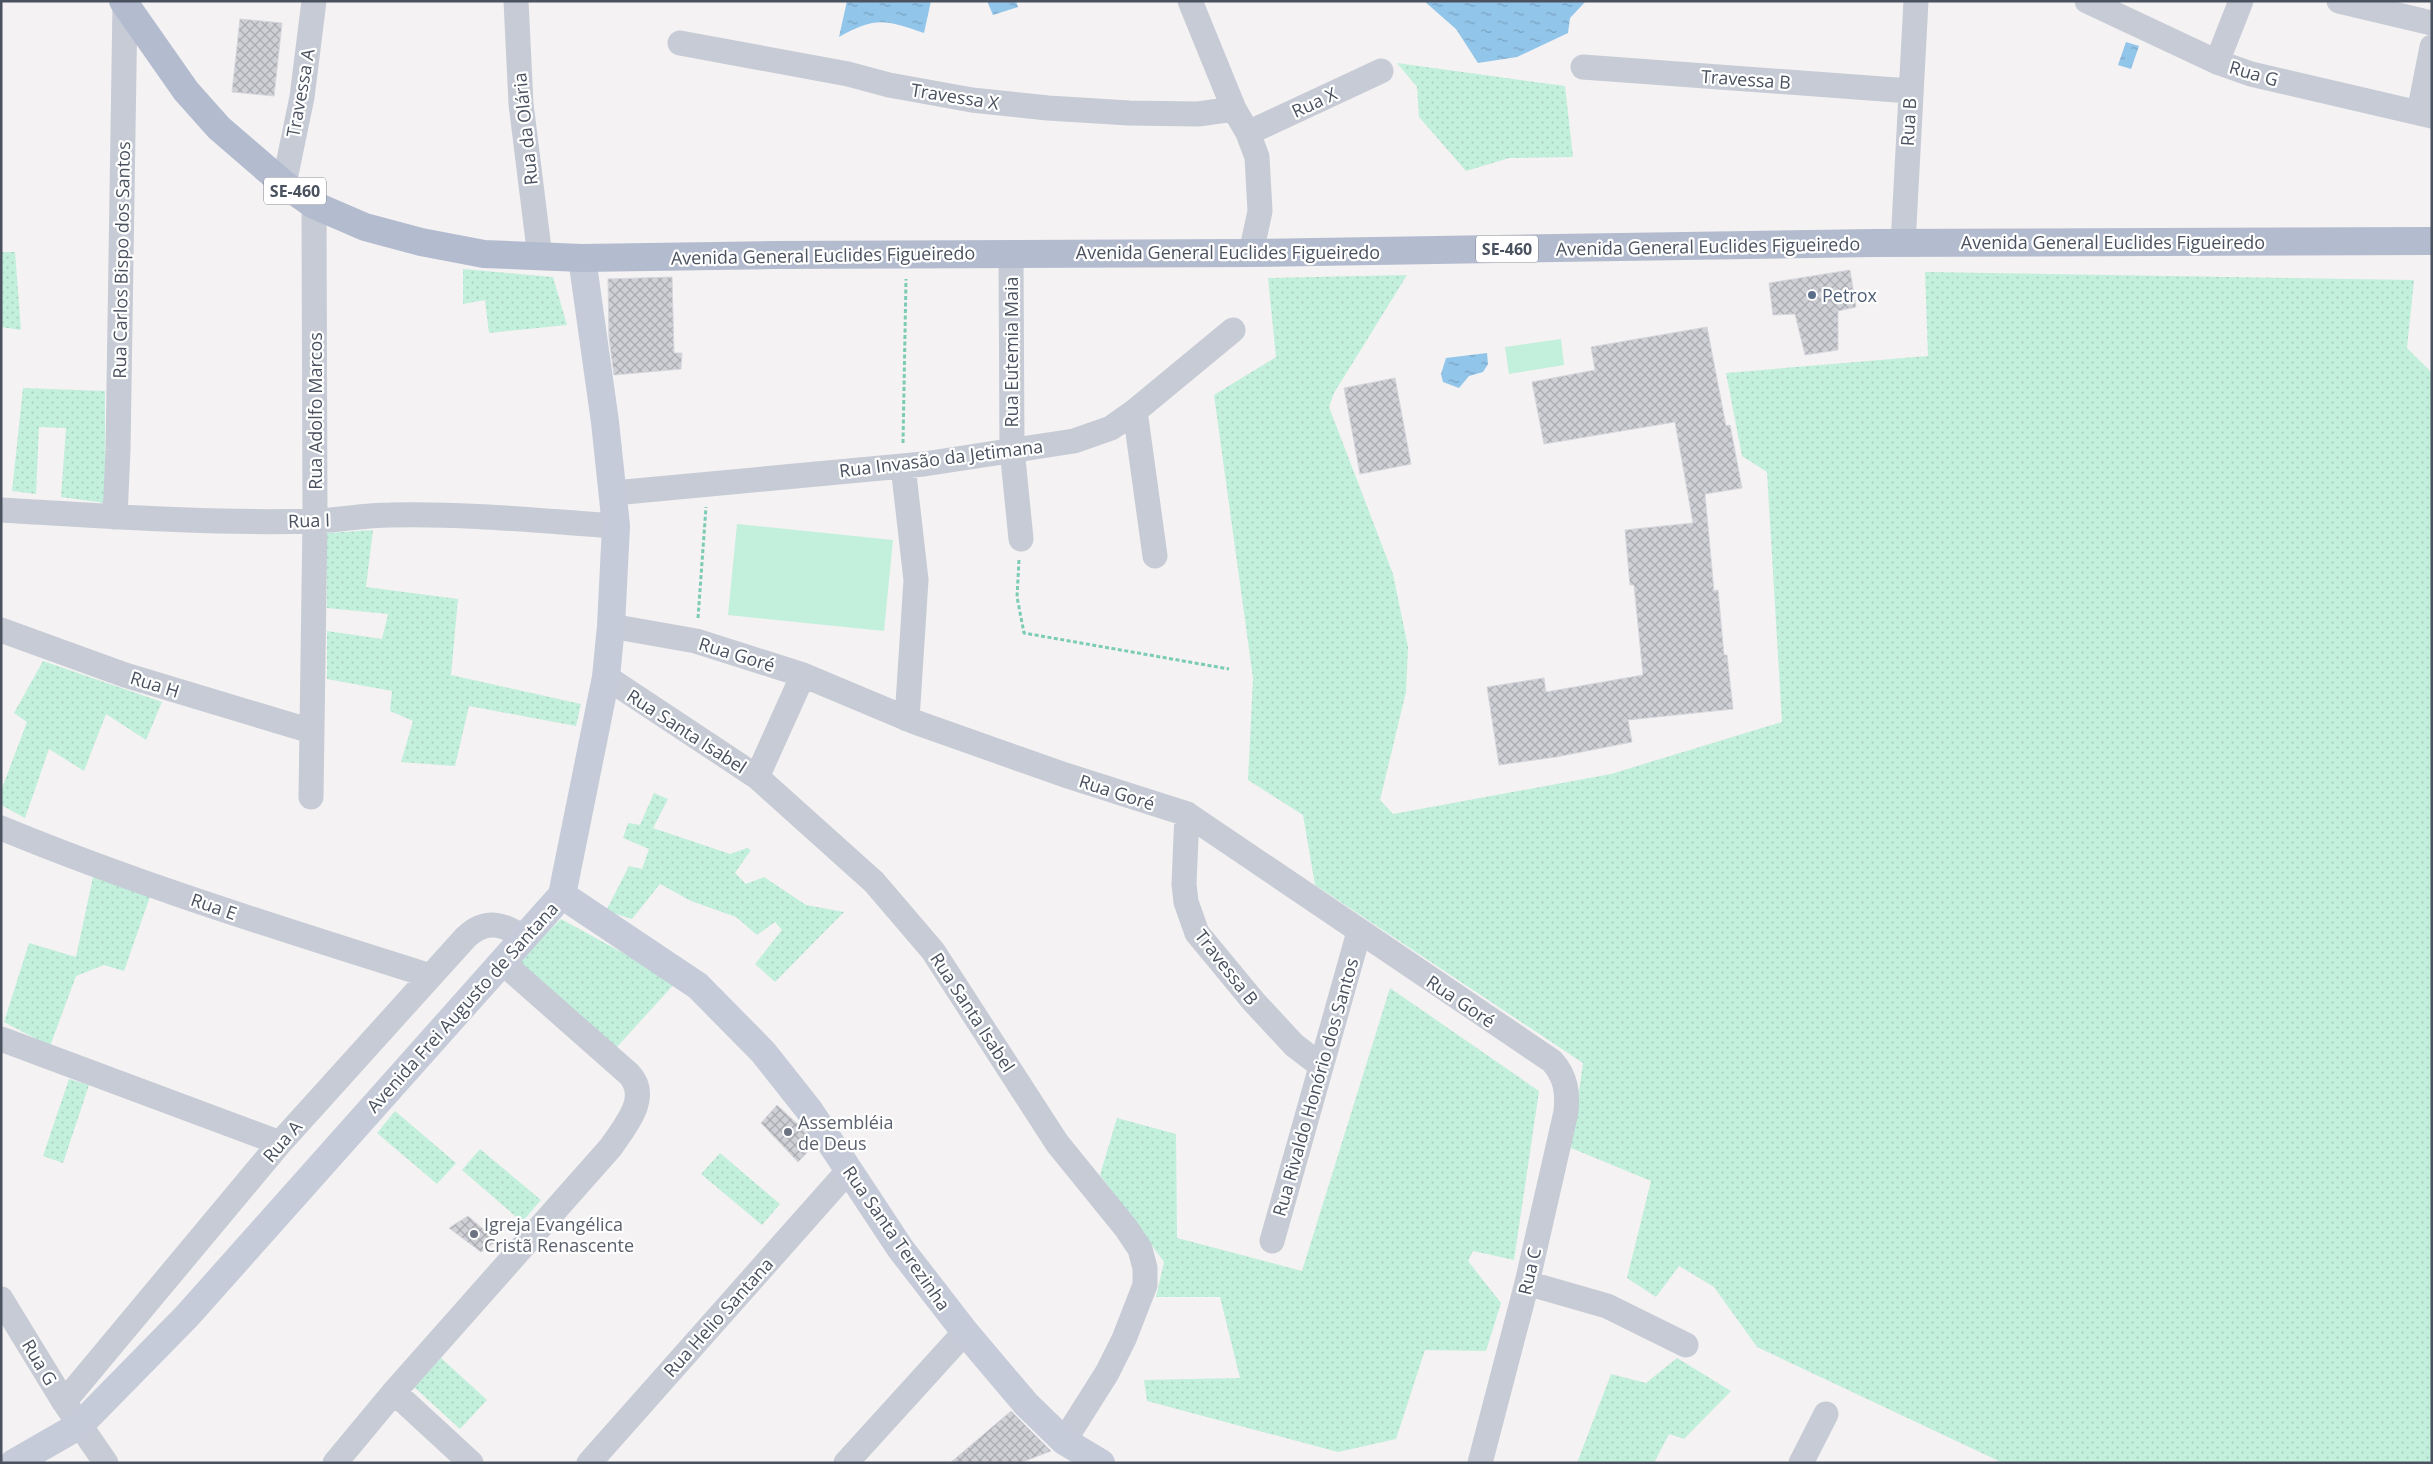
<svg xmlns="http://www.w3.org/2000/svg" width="2433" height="1464" font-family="'Open Sans',sans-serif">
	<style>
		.grass { fill: url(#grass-dots) }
		.pitch { fill: #c3efdd }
		.water { fill: url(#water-ripples) }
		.building { fill: url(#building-cross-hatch); stroke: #d6d7dd }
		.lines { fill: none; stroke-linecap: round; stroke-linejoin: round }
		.path { stroke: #7cccb5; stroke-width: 3; stroke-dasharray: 4 2.5; stroke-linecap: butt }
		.street { stroke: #c6cbd5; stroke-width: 25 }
		.secondary { stroke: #c6cbd9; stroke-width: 28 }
		.primary { stroke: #b3bbcf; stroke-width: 28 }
		.service-dot { fill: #5c6f8a; stroke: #fff; stroke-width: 2 }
		.worship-dot { fill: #6b7280; stroke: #fff; stroke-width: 2 }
		.labels { text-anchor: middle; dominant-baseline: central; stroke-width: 4.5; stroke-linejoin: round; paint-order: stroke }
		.shield { fill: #fff; stroke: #80858f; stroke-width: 1 }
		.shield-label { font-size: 16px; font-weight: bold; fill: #4a515f }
		.street-label { font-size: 18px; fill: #4a515f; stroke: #fff }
		.service-label { font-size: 18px; fill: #4e5e75; stroke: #fff; text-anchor: start }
		.worship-label { font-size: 18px; fill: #5b616d; stroke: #fff; text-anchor: start }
	</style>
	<defs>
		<pattern id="grass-dots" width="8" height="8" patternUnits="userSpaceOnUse" patternTransform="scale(1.25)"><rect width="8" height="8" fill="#c3efdd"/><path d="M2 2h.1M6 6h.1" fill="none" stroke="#a9cfc0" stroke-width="1.8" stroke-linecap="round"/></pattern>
		<pattern id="water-ripples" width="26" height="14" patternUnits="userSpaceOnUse" patternTransform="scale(1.25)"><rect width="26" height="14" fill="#92c5ea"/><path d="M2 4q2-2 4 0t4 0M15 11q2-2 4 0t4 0" fill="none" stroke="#79a2c1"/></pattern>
		<pattern id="building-cross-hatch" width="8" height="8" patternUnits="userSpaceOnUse" patternTransform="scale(1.25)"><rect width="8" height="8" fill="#cfd0d6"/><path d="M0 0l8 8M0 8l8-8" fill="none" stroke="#aaabb1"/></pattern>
	</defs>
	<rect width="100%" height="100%" fill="#f4f2f2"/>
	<path class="grass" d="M1397 63 1565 86 1573 157 1509 158 1466 171 1419 117 1417 87Z
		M1 252H15L21 330 1 327Z
		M463 269 553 277 567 325 489 333 485 300 463 304Z
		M1925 272 2414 280 2407 348 2432 373V1463H2003L1757 1347 1714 1287 1679 1266 1656 1297 1627 1278 1651 1181 1571 1148 1583 1063 1315 885 1303 815 1248 780 1253 678 1214 395 1276 357 1268 278 1407 275 1334 393 1329 407 1393 574 1408 647 1406 692 1380 800 1393 814 1611 774 1782 722 1767 472 1742 456 1726 373 1928 356Z
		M23 388 105 391V503L61 497 66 428 39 427 36 494 12 491Z
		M373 530 366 587 458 599 451 675 581 704 576 726 469 706 455 766 401 762 413 721 390 711 392 691 327 679V631L382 639 388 614 327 608V533Z
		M43 661 162 702 146 740 106 714 84 771 49 749 25 818 1 805V791L27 722 14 713Z
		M654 793 668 799 653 828 730 854 747 848 751 850 735 873 746 884 764 877 806 905 844 912 775 982 755 964 782 930 775 922 757 935 736 917 691 901 660 884 632 919 606 911 629 866 642 869 649 849 623 838 628 823 640 825Z
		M93 877 151 894 124 971 104 965 76 976 50 1046 4 1022 29 943 76 957Z
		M561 919 676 982 616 1048 518 961Z
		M1390 988 1539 1091 1514 1260 1473 1251 1468 1261 1501 1303 1486 1351 1425 1350 1396 1439 1338 1452 1147 1401 1144 1380 1240 1378 1220 1297H1156L1164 1262 1100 1175 1117 1118 1176 1134 1177 1238 1302 1271Z
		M69 1079 89 1085 63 1163 43 1156Z
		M395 1111 456 1163 437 1184 377 1133Z
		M480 1149 541 1200 522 1222 462 1170Z
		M720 1153 780 1204 762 1225 701 1174Z
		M441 1358 487 1400 460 1429 414 1387Z
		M1677 1358 1731 1391 1684 1439 1669 1434 1654 1463H1577L1611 1374 1646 1383Z"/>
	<path class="pitch" d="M1561 339 1564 365 1509 374 1505 347Z
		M737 524 893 540 884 631 728 615Z"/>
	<path class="water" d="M847 1H931L924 33C886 20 876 16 839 37Z
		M987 1H1016L1018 7 993 15Z
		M1424 1H1586L1570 18 1568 33 1517 57 1478 63 1456 29Z
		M2126 42 2139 46 2131 69 2118 65Z
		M1487 353 1488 364 1483 372 1469 376 1459 388 1443 382 1441 374 1446 358Z"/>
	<path class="building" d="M240 19 282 23 274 96 232 92Z
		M1850 270 1856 307 1838 311V350L1805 355 1795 314 1773 315 1769 283Z
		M672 277 674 353H682L681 369 614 375 609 337 608 279Z
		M1707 327 1726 426 1730 425 1742 488 1705 494 1714 591 1718 590 1724 655H1727L1733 709 1628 720 1632 742 1556 757 1499 765 1487 687 1544 678 1546 692 1643 675 1634 585H1630L1625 530 1693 523 1675 422 1544 444 1532 382 1595 370 1591 347Z
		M1395 378 1411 464 1360 474 1344 388Z
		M777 1105 803 1129 814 1145 798 1162 761 1123Z
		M468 1216 497 1241 481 1252 449 1228Z
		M1011 1411 1051 1451 1020 1463H950Z"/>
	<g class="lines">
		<path class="path" d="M903 443 906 279
			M1019 560 1017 597 1024 633 1229 669
			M698 618 706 507"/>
		<path class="street" d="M516 1 521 104 540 257
			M1190 1 1234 109 1248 133 1257 157 1260 211 1251 253
			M2087 1 2217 62 2251 74 2432 116
			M2339 1 2432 23
			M680 43 848 74 889 85 972 100 1048 108 1129 113 1198 114 1234 109
			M2217 62 2241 1
			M1583 67 1910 91
			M2419 113 2432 47
			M1248 133 1381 71
			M284 184 302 97 314 1
			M1903 244 1916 1
			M1011 253 1012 449 1021 539
			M1135 411 1155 556
			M903 466 916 580 907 719
			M614 493 924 464 1074 441 1111 428 1135 411 1233 330
			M1 510C105 516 210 524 315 521 340 520 365 515 390 515 465 513 541 521 616 526
			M115 517 118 450 125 4
			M611 626 696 641 803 675 915 722 1065 775 1187 814 1552 1061C1566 1077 1568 1092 1566 1112L1527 1283 1480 1463
			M1 630 125 675 311 731
			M606 677 757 777 874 882 933 951 1057 1143 1126 1228 1140 1249 1145 1268V1285L1124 1339 1107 1373 1064 1441
			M757 777 803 675
			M311 797 315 521 314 205
			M1187 814 1184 884 1186 902 1197 933 1254 1002 1294 1045 1320 1065
			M1 828C141 886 286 930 430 976
			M1 1039 280 1143
			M1272 1241 1359 932
			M1527 1283 1607 1306 1686 1345
			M1 1299 64 1402 106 1463
			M394 1392 471 1463
			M64 1402 280 1143 466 937C486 918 504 924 524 938
			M335 1463 394 1392 611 1147C625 1126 651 1097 629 1074L503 963
			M589 1463 848 1171
			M846 1463 965 1332
			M1801 1463 1826 1414"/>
		<path class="secondary" d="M562 895 698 986 763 1052 809 1110 900 1248 965 1332 1026 1404 1064 1441 1101 1463
			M14 1463 80 1425 187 1316 562 895 606 677 611 626 616 526 605 422 582 258"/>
		<path class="primary" d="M123 1 186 91 219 128 284 184 314 205 365 227 421 242 484 254 582 258 773 255 1251 253 1874 243 2432 241"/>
	</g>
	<circle class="service-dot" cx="1812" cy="295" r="5"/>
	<g class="worship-dot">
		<circle cx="788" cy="1132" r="5"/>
		<circle cx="474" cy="1234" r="5"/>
	</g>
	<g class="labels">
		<g class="shield">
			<rect x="264" y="177.5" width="62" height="27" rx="4"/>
			<rect x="1476" y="235.5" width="62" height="27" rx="4"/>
		</g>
		<g class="shield-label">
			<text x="295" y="191">SE-460</text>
			<text x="1507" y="249">SE-460</text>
		</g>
		<g class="street-label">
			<text transform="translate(2254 73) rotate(16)">Rua G</text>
			<text transform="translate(1746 79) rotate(4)">Travessa B</text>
			<text transform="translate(300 93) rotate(-80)">Travessa A</text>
			<text transform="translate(955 96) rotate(9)">Travessa X</text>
			<text transform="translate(1314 102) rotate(-25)">Rua X</text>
			<text transform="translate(1908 122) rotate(-87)">Rua B</text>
			<text transform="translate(525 129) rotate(-96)">Rua da Olária</text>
			<text x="2113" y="242">Avenida General Euclides Figueiredo</text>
			<text transform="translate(1708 246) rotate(-1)">Avenida General Euclides Figueiredo</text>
			<text x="1228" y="252">Avenida General Euclides Figueiredo</text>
			<text transform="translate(823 255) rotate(-1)">Avenida General Euclides Figueiredo</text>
			<text transform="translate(121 260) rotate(-89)">Rua Carlos Bispo dos Santos</text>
			<text transform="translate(1011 352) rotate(-90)">Rua Eutemia Maia</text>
			<text transform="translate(315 411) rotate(-90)">Rua Adolfo Marcos</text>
			<text transform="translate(941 458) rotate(-7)">Rua Invasão da Jetimana</text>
			<text transform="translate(309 520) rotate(-2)">Rua I</text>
			<text transform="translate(737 654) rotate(17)">Rua Goré</text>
			<text transform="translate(155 684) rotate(17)">Rua H</text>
			<text transform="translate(687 731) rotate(33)">Rua Santa Isabel</text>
			<text transform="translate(1117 792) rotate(18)">Rua Goré</text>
			<text transform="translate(214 906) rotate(19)">Rua E</text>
			<text transform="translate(1227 967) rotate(52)">Travessa B</text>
			<text transform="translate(1461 1001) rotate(34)">Rua Goré</text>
			<text transform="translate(462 1007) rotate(-48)">Avenida Frei Augusto de Santana</text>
			<text transform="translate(973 1012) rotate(57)">Rua Santa Isabel</text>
			<text transform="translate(1315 1087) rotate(-74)">Rua Rivaldo Honório dos Santos</text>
			<text transform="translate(282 1141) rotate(-49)">Rua A</text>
			<text transform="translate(897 1238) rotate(55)">Rua Santa Terezinha</text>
			<text transform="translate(1529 1271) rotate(-77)">Rua C</text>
			<text transform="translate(718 1317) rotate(-48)">Rua Helio Santana</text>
			<text transform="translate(40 1362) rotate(59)">Rua G</text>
		</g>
		<g class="service-label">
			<text x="1822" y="295">Petrox</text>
		</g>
		<g class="worship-label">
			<text x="798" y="1122">Assembléia<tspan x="798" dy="21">de Deus</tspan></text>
			<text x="484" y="1224">Igreja Evangélica<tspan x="484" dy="21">Cristã Renascente</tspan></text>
		</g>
	</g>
	<rect width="2433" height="1464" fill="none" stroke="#4a515f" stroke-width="5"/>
</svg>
